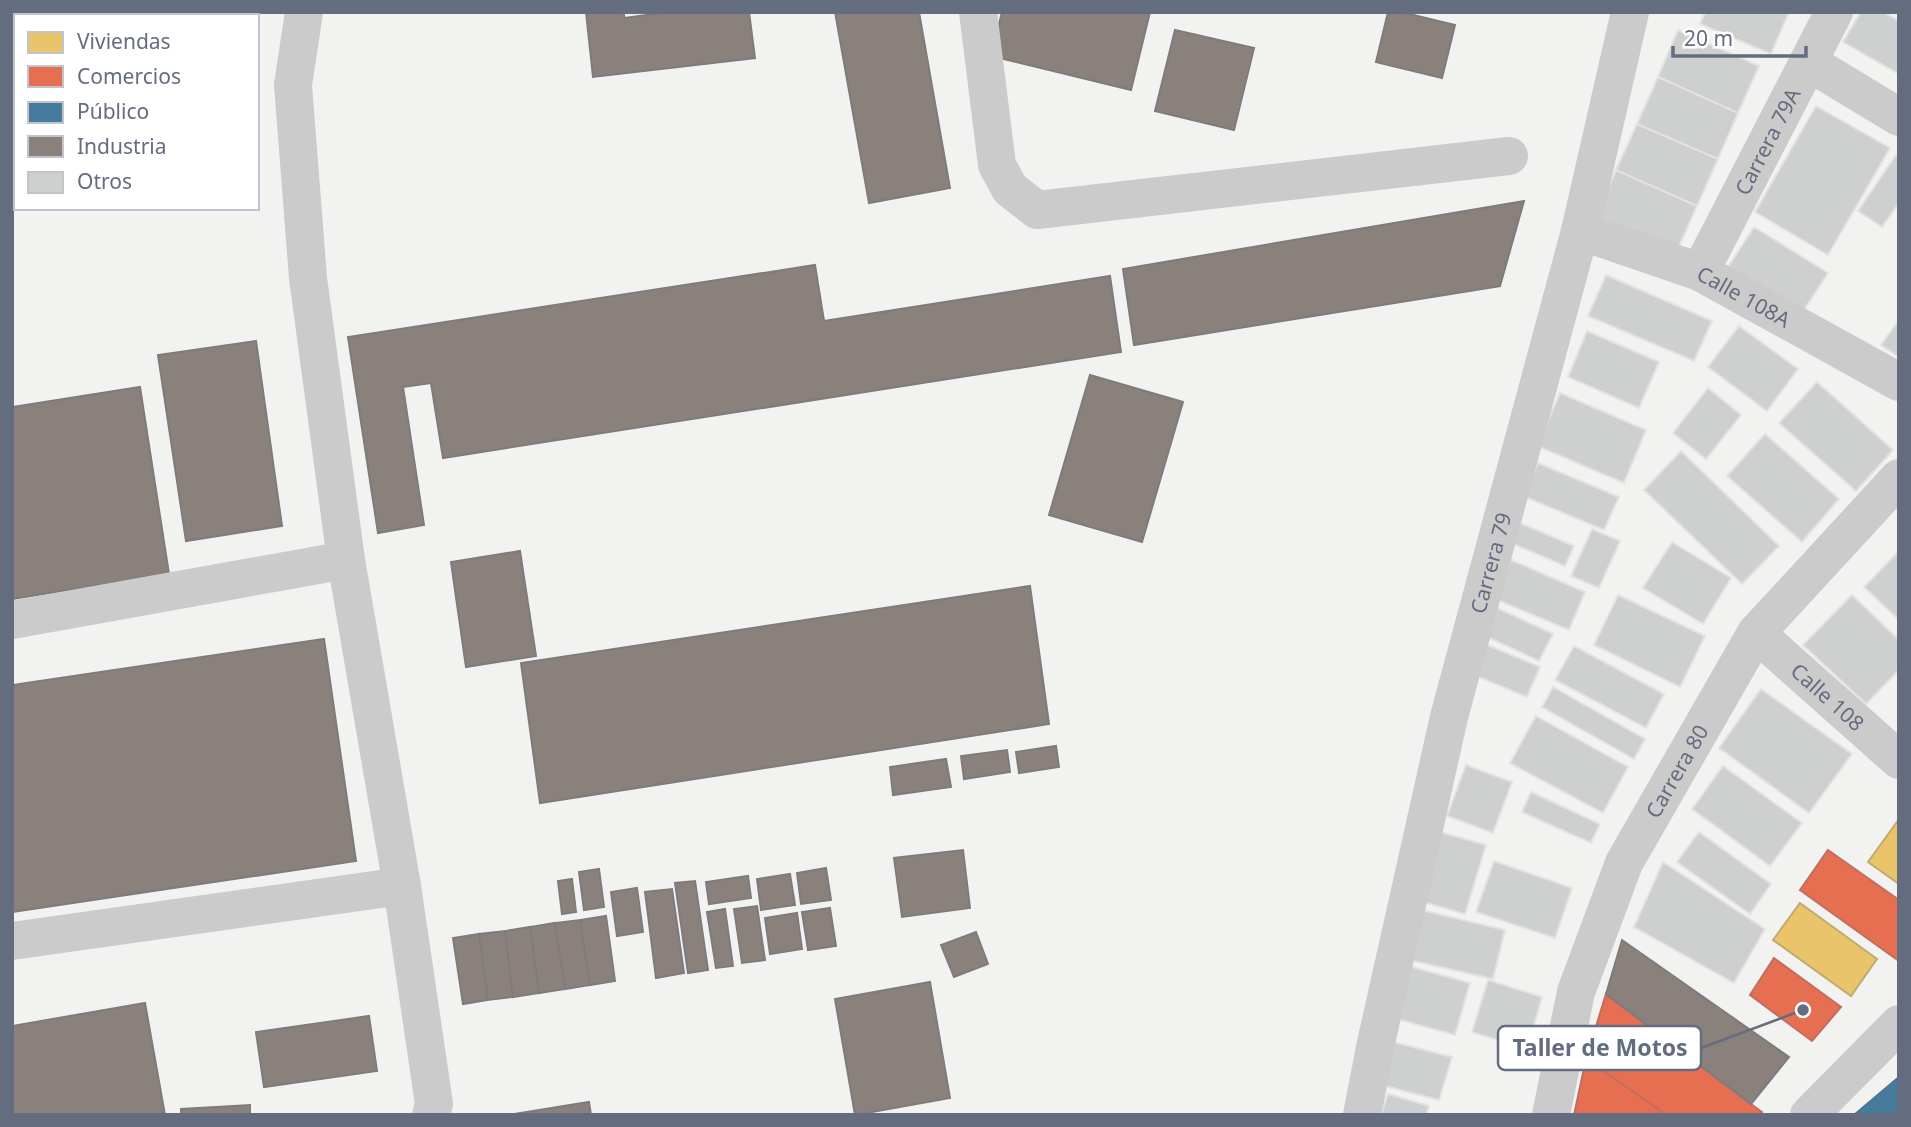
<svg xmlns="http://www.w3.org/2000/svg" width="1911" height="1127" font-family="'Noto Sans',sans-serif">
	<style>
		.homes { fill: #e9c46a; stroke: #c1aa70; stroke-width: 2 }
		.shops { fill: #e76f51; stroke: #c06e5f; stroke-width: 2 }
		.public { fill: #457b9d; stroke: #4e7694; stroke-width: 2 }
		.industry { fill: #8a817c; stroke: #7f7b7d; stroke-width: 2 }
		.building { fill: #cecfcf; stroke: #e2e2e1; stroke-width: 2 }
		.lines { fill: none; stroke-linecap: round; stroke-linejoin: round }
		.minor { stroke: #cbcbcc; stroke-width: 38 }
		.labels { text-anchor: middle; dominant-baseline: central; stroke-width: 7; stroke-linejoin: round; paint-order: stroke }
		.street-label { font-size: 21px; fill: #646c7f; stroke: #fff }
		.leader { fill: none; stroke: #646c7f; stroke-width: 2.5 }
		.callout-dot { fill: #646c7f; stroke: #fff; stroke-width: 2.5 }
		.callout { fill: #fff; stroke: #646c7f; stroke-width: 2.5 }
		.callout-label { font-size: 23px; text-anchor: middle; font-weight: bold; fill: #646c7f }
	</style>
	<rect width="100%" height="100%" fill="#f2f3f1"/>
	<path class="homes" d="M1899 819V884L1868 862Z
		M1800 903 1877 959 1851 996 1773 940Z"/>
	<path class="shops" d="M1828 850 1899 900V961L1800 890Z
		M1774 958 1841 1007 1812 1041 1750 995Z
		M1606 994 1751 1104 1762 1112 1759 1115H1667L1586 1059Z
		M1586 1059 1667 1115H1574Z"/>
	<path class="public" d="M1899 1077V1115H1854Z"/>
	<path class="industry" d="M586 12H624V18L669 12H749L755 58 593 77Z
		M835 12H919L950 188 869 203Z
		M1002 12H1150L1131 90 991 56Z
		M1388 12H1401L1455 25 1442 78 1376 62Z
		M1175 30 1254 48 1234 130 1155 111Z
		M1524 201 1500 286 1134 345 1123 269Z
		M815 265 824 321 1110 276 1121 352 443 458 431 383 403 387 424 525 378 533 348 337Z
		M256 341 282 526 186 541 158 355Z
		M1090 375 1183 402 1142 542 1049 515Z
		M140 387 169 574 12 599V407Z
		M520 551 536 656 466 667 451 562Z
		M1030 586 1049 724 540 803 521 663Z
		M324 639 356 861 12 912V685Z
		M1056 746 1059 767 1019 773 1016 752Z
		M1007 750 1010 772 964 779 961 756Z
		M946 759 951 787 893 795 890 767Z
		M963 850 970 908 902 917 894 858Z
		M826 868 831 900 801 904 797 873Z
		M599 869 604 907 584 910 579 872Z
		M790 874 795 905 761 910 757 879Z
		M748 876 751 898 709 904 706 882Z
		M572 879 576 912 562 914 558 881Z
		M695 881 708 970 688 973 675 883Z
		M637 888 643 932 617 936 611 892Z
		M672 889 684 973 656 978 645 892Z
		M757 906 765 960 742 963 734 909Z
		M830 908 836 946 808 950 802 912Z
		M725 909 733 966 716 968 707 912Z
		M797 913 802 949 770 954 765 918Z
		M606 916 615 981 590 985 580 920Z
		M580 920 590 985 565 989 555 923Z
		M555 923 565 989 539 993 530 927Z
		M530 927 539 993 513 997 505 931Z
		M505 931 513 997 488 1000 479 934Z
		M976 932 988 964 954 977 941 945Z
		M479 934 488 1000 463 1004 453 938Z
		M1622 940 1789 1057 1751 1104 1606 994Z
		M930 982 950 1098 855 1115 835 999Z
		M145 1003 165 1115H12V1026Z
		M369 1016 377 1071 264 1087 256 1032Z
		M589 1102 591 1115H508Z
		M250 1105V1115H181V1109Z"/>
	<path class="building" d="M1705 12H1789L1771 54 1700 24Z
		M1861 12H1883L1899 21V74L1843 42Z
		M1678 30 1759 66 1738 113 1658 77Z
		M1658 77 1738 113 1718 159 1637 124Z
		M1816 106 1890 148 1828 255 1755 212Z
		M1637 124 1718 159 1697 206 1616 170Z
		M1896 155 1899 157V203L1882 227 1858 211Z
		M1616 170 1697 206 1676 253 1596 217Z
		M1754 227 1828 273 1802 313 1728 267Z
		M1606 275 1712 321 1694 361 1588 316Z
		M1899 320V357L1881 345Z
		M1739 326 1798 369 1767 411 1708 367Z
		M1587 331 1659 362 1639 408 1568 377Z
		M1817 382 1893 450 1856 491 1779 423Z
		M1708 388 1741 415 1706 459 1673 433Z
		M1560 393 1646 430 1624 483 1537 446Z
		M1765 434 1839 499 1802 542 1727 476Z
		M1681 451 1779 546 1742 584 1644 490Z
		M1538 463 1619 497 1604 530 1523 496Z
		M1520 523 1574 546 1565 566 1511 543Z
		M1592 529 1620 541 1599 588 1571 576Z
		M1672 542 1731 578 1703 624 1643 588Z
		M1899 551V620L1864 587Z
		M1511 560 1585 592 1569 630 1495 599Z
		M1618 595 1705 636 1680 687 1594 645Z
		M1852 595 1899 640V670L1866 704 1803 645Z
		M1495 607 1553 634 1539 661 1481 634Z
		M1480 642 1540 667 1527 697 1467 672Z
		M1574 646 1664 694 1646 728 1555 680Z
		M1553 687 1645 739 1634 759 1542 707Z
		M1761 689 1852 754 1809 813 1719 748Z
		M1536 716 1628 767 1603 813 1510 763Z
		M1466 765 1512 782 1493 833 1447 816Z
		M1723 766 1802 823 1770 866 1692 809Z
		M1531 792 1600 824 1591 843 1522 812Z
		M1437 831 1486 845 1465 914 1417 900Z
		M1699 832 1771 884 1750 914 1677 862Z
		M1494 861 1572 888 1555 938 1476 912Z
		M1663 862 1765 929 1734 983 1634 927Z
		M1417 909 1505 930 1493 979 1405 959Z
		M1405 965 1470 983 1455 1035 1390 1017Z
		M1488 980 1542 997 1527 1049 1472 1032Z
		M1393 1042 1452 1057 1439 1100 1381 1085Z
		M1388 1094 1429 1106 1426 1115H1381Z"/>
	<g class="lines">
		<g class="minor">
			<path d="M304 12 293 85 308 278 346 560 402 886 434 1104 431 1115"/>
			<path d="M978 12 997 165 1010 189 1037 210 1509 156"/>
			<path d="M1808 62 1899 117"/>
			<path id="s1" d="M1580 231 1700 272 1899 382"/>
			<path id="s2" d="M1700 272 1834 12"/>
			<path d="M12 620 346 560"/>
			<path id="s3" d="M1756 633 1899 760"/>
			<path d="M12 941 402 886"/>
			<path id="s4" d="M1362 1115 1376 1043 1449 717 1580 231 1630 12"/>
			<path id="s5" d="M1551 1115 1576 992 1624 863 1756 633 1899 478"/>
			<path d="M1809 1115 1899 1024"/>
		</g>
	</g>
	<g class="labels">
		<g class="street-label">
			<text stroke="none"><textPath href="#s2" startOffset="147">Carrera 79A</textPath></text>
			<text stroke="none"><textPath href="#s1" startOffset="177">Calle 108A</textPath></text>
			<text stroke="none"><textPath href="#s4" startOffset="567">Carrera 79</textPath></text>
			<text stroke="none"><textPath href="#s3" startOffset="96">Calle 108</textPath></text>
			<text stroke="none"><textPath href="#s5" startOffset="369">Carrera 80</textPath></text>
		</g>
	</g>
	<path class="leader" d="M1803 1010L1701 1048"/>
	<circle class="callout-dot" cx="1803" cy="1010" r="7"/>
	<rect class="callout" x="1498" y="1026" width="203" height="44" rx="7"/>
	<g class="callout-label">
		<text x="1600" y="1056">Taller de Motos</text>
	</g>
	<rect width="1911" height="1127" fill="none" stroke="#646c7f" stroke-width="28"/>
	<rect x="14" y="14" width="245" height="196" fill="#ffffff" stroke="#c1c4cc" stroke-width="2"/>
	<rect x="28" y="32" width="35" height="21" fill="#e9c46a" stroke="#c1c4cc" stroke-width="2"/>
	<text x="77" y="49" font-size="21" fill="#646c7f">Viviendas</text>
	<rect x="28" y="66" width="35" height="21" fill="#e76f51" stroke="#c1c4cc" stroke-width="2"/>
	<text x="77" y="84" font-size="21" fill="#646c7f">Comercios</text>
	<rect x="28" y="102" width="35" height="21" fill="#457b9d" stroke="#c1c4cc" stroke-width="2"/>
	<text x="77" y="119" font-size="21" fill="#646c7f">Público</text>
	<rect x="28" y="136" width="35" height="21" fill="#8a817c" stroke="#c1c4cc" stroke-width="2"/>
	<text x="77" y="154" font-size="21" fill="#646c7f">Industria</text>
	<rect x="28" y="172" width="35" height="21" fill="#cecfcf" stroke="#c1c4cc" stroke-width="2"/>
	<text x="77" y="189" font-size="21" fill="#646c7f">Otros</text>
	<path d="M1673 46v10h133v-10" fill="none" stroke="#646c7f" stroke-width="3.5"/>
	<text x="1684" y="46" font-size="21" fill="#646c7f" stroke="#ffffff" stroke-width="5" paint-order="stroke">20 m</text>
</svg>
